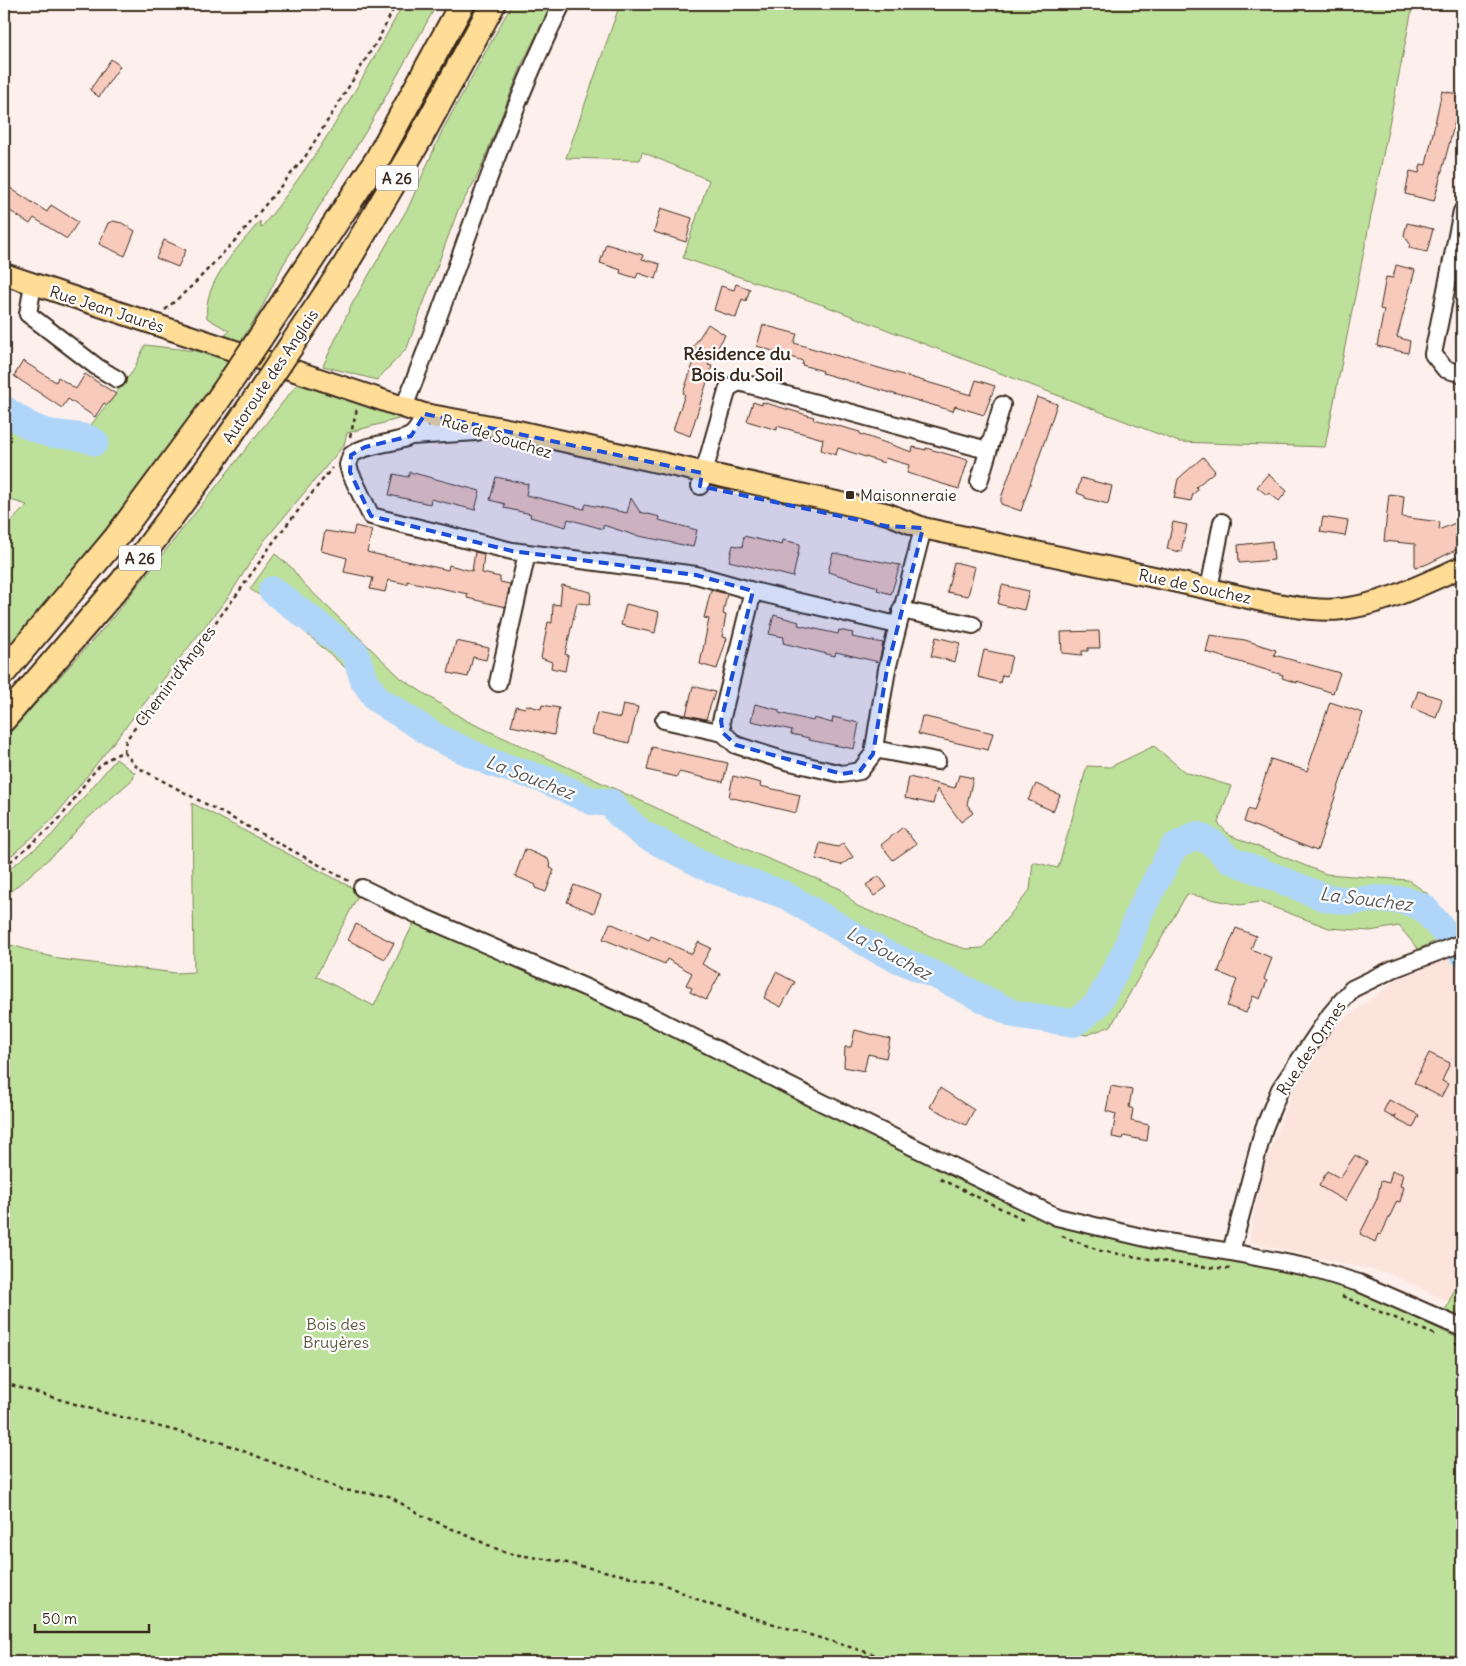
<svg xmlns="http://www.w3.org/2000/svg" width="1466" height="1666" font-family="Delius,sans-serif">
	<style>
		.built { fill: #fce4dd }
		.green { fill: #bde09a; stroke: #7c855c }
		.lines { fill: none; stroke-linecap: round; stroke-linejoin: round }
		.river { stroke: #afd6f9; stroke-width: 28 }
		.building { fill: #f8cabc; stroke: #3b2a1e }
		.minor-casing { stroke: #3b2a1e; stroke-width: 20 }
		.major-casing { stroke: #3b2a1e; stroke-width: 24 }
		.highway-casing { stroke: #3b2a1e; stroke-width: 28 }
		.path { stroke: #3b2a1e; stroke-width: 2.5; stroke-dasharray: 4 4; stroke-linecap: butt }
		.minor { stroke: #fff; stroke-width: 16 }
		.major { stroke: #ffdd96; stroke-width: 20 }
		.highway { stroke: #ffdd96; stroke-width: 24 }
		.highway-bridge-casing { stroke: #3b2a1e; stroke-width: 28; stroke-linecap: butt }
		.highway-bridge { stroke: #ffdd96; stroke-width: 24 }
		.marked { fill: #1d4ed8; fill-opacity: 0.2; stroke: #1d4ed8; stroke-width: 4; stroke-dasharray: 10 6; stroke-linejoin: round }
		.poi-dot { fill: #3b2a1e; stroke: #fff; stroke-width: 2 }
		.labels { text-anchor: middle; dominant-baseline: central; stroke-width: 4.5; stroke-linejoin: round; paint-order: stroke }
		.shield { fill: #fff; stroke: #766a62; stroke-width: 1 }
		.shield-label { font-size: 15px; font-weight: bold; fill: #3b2a1e }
		.street-label { font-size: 16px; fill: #3b2a1e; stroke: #fff }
		.poi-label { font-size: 16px; fill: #3b2a1e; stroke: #fff; text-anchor: start }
		.park-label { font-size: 16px; fill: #5c583d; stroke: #fff }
		.neighbourhood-label { font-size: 18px; font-weight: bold; fill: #3b2a1e; stroke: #fff }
		.water-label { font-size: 18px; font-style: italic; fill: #585555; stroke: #fff }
	</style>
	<rect width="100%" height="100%" fill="#fdefeb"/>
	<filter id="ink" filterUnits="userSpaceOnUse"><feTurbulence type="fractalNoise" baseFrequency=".02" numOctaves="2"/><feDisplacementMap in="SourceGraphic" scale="10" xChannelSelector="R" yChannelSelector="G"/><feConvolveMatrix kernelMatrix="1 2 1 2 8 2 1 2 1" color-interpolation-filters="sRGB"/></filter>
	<g filter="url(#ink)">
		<path class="built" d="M1449 957 1462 968V1272L1449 1302 1390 1274 1249 1242 1260 1178 1297 1078 1336 1025 1399 978Z"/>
		<path class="green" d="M403 4H437L368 128 283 265 261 309 226 365 139 487 44 606 4 651V529L27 505 4 498V409C32 428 49 434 83 435L133 371 145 345 196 351 209 356 229 331 207 318C202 283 239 247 260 221L261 228C317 159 362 82 403 4Z
			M512 4H552L523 62 477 177 458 210 407 348 377 380 323 366 352 304 409 206 442 131Z
			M620 4H1413L1325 447 1179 442 823 305 683 258 709 180 642 152 640 160 566 158Z
			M302 378 402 418 347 433 344 445 264 541 229 596 53 819 4 862V739L109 622Z
			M275 554 291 567 303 583 402 679 465 720 759 855 841 889 857 906 947 943 966 949 983 948 1030 890 1033 862 1058 868 1087 766 1110 767 1154 746 1185 772 1231 786 1218 823 1229 835 1326 874 1408 880 1428 894 1458 931 1418 949 1399 926 1370 931 1329 928 1259 902 1240 905 1187 894 1111 1026 1087 1035 1002 1022 971 1005 887 968 832 936 813 917 802 910 759 899 735 884 690 865 607 813 538 786 469 763 428 745 358 695 348 670 274 605 250 589Z
			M116 759 135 773 133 779 87 819 58 851 4 897V873L51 836Z
			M192 803 360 892 316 976 374 1006 415 920 600 1000 981 1186 1153 1246 1300 1271 1373 1298 1462 1340V1662H4V943L59 959 176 973 194 972Z
			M1462 1272V1321L1444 1313Z"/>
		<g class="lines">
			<path class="river" d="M4 409C16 418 30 428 45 432 62 437 78 433 95 442
				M272 590 355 653 364 680 377 699 438 738 492 763 543 779 592 801 611 803 619 814 643 834 711 869 785 895 880 951 944 979 1014 1014 1074 1023 1097 1005 1126 951 1139 913 1174 847 1197 835 1214 844 1229 859 1326 898 1351 901 1374 899 1403 900 1423 907 1462 952"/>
		</g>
		<path class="building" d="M111 59 120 66 99 97 90 90Z
			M1442 91 1462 95V116L1457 114 1434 201 1405 194 1410 171 1419 173 1421 164 1426 165Z
			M10 188 47 212 51 205 78 222 67 239 34 218 30 224 4 207V198Z
			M661 208 692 218 686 242 654 232Z
			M113 221 122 223 135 231 125 256 99 244 108 223Z
			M1407 223 1433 229 1427 252 1409 248 1410 244 1404 235Z
			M164 240 186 250 178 267 156 258Z
			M606 244 643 255 642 259 660 264 656 279 638 273 636 278 620 273 621 270 600 263Z
			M1396 265 1415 270 1397 337 1410 341 1408 353 1377 346 1384 310 1380 309 1386 277 1393 278Z
			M736 284 750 289 746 301 742 299 736 318 714 310 721 286 734 290Z
			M708 324 725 335 708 365 712 366 690 436 673 430 685 394 683 393 698 350 693 347Z
			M763 325 797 334 794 343 971 395 976 380 995 386 984 415 955 406 953 411 822 373 823 371 802 365 803 361 757 346Z
			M23 361 56 382 58 377 76 389 85 374 116 394 107 405 104 403 95 417 68 399 62 408 14 376Z
			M1037 397 1057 404 1021 511 1001 504V498Z
			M753 402 762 405V402L814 417 813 419 860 432V434L912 452 913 447 926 450V448L968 460 959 489 907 473 909 465 885 458 884 463 838 448 836 455 821 450 823 439 777 426V430L747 421Z
			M1203 457 1215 471 1196 487 1198 490 1193 494 1191 501 1174 498 1178 479Z
			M410 472 480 491 475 510 431 499 430 504 389 495 394 474 408 477Z
			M1268 474 1287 491 1279 501 1269 493 1267 495 1257 487Z
			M496 477 528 484 526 495 584 509 586 504 627 513 631 498 640 512 660 517 659 520 697 530 693 547 634 535 603 525V529L568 519 566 527 530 517 531 514 504 508 505 504 490 500Z
			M1081 478 1112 486 1108 504 1085 498V496L1077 493Z
			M1389 494 1404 496 1402 517 1440 522 1439 530 1462 520V547L1425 565 1415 567V544L1384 541Z
			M1323 517 1348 521 1345 536 1320 532Z
			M1173 522 1187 525 1181 552 1167 549Z
			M355 526 372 530 367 552 375 554 448 570 449 565 472 571 475 552 484 554 482 573 500 577V582L510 584 505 607 467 598 468 594 407 581V584L388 580 385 592 370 589 373 578 344 572 347 558 321 551 325 531 353 535Z
			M744 536 782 545 783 540 800 544 793 577 729 561 733 545 742 547Z
			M1272 541 1274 560 1239 563 1238 545Z
			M833 553 900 565 891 594 877 590 878 587 828 572Z
			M954 562 975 567 968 596 947 592Z
			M562 585 591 592 590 604 577 603 565 654 568 655 565 671 551 668 552 662 541 658 548 622 552 623 553 604 560 605Z
			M1002 585 1029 591 1024 610 998 604Z
			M711 590 727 594 723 614 726 615 722 637 727 638 717 669 700 664 709 619 704 618Z
			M626 604 659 612 655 633 621 625Z
			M774 615 799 622 798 625 838 634 839 630 853 633 852 637 883 643 879 662 836 652 835 656 783 643 784 637 769 634Z
			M1099 631 1100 648H1088V651H1082V655L1062 653 1061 632Z
			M1210 635 1245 640 1276 650 1274 655 1340 673 1333 693 1297 681V683L1282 678 1283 675 1206 652Z
			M936 637 960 643 955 662 931 656Z
			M456 641 489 648 486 660 473 657 468 677 448 673Z
			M984 650 1012 656 1007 676 1002 675 1000 683 978 677Z
			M693 686 715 692 706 719 686 715Z
			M1418 691 1442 699 1436 718 1412 708Z
			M1330 702 1363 713 1317 851 1244 822 1248 809 1254 811 1271 759 1307 771Z
			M623 704 638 707 629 743 592 734 597 713 620 718Z
			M755 704 779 710V713L813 721 814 718 832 723 833 717 859 723 854 749 809 740V738L791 734 792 730 751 721Z
			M526 705 541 709 542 705 559 708 554 735 511 726 516 706 525 708Z
			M922 716 993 733 988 750 918 734Z
			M652 747 728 763 723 782 679 772 677 777 647 770Z
			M959 775 973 778 967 804 973 813 961 822 937 789 933 804 905 798 909 777 955 788Z
			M733 776 761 783 760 786 800 795 796 813 729 797Z
			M1036 784 1060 795 1053 811 1028 800Z
			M903 827 916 844 893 860 881 845Z
			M820 843 838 847 843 843 853 857 841 865 816 859Z
			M525 849 548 859 551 868 554 870 546 892 535 888 536 885 515 876Z
			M879 876 887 887 874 896 866 885Z
			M574 885 601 895 594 913 567 902Z
			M610 923 649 940 651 936 692 954 698 942 711 948 702 964 720 974 706 1000 690 992 692 988 686 985 692 973 667 959 665 964 603 939Z
			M356 924 394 943 385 959 348 940Z
			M1236 928 1256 936 1251 949 1272 958 1264 979 1267 981 1260 999 1253 996 1246 1013 1227 1006 1237 980 1218 972Z
			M776 972 795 982 781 1007 764 998Z
			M855 1030 890 1039 886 1058 868 1054 864 1071 844 1067 845 1047H851Z
			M1429 1053 1450 1063 1442 1081 1448 1084 1441 1097 1414 1083Z
			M1111 1086 1132 1090 1129 1107 1133 1109 1131 1121 1149 1125 1147 1141 1124 1136 1123 1139 1112 1137 1116 1114 1106 1111Z
			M940 1088 974 1110 966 1125 930 1107Z
			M1389 1100 1419 1115 1413 1128 1395 1119 1396 1114 1394 1118 1383 1112Z
			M1355 1155 1367 1162 1345 1201 1319 1186 1327 1171 1340 1178Z
			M1392 1171 1403 1174 1400 1186 1404 1187 1400 1202 1397 1201 1381 1235 1378 1234 1375 1242 1360 1234 1377 1199 1381 1181 1389 1183Z"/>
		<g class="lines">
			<defs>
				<path id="minor" d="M1462 211 1433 354 1445 369 1462 374
					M33 284 28 314 97 367 117 379
					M404 407C458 273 498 133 562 4
					M425 414C422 421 419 428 413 434 402 444 368 442 351 455L348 465 350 472 371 516 512 551 696 575 753 591 897 625
					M411 436 477 432
					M979 482 1002 405
					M700 486 728 388 739 382 987 450
					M1209 589 1222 522
					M753 591 721 721 723 733 736 745 786 761 842 774 860 771 873 754 887 669 923 528
					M901 610 973 625
					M498 683 527 553
					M664 720 723 733
					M874 749 937 761
					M362 888 418 915 649 1015 823 1103 1057 1217 1154 1240 1231 1252 1306 1267 1359 1283 1462 1328
					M1231 1252 1264 1128 1280 1089 1330 1015 1352 989 1393 969 1462 943"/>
				<path id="major" d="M4 274 436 418
					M425 414 518 431 859 507 888 514 923 528C1016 548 1108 567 1200 587 1239 595 1304 614 1342 609 1385 604 1423 584 1462 567"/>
				<path id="highway" d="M260 338 377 160 462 4
					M291 346 344 267 419 140 493 4
					M4 672 116 538 216 403
					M4 719 123 581 207 469 263 388"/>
			</defs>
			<use href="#minor" class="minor-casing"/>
			<use href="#major" class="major-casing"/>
			<use href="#highway" class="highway-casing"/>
			<path class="path" d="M165 310 193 285 242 233 305 157 379 38 396 4
				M350 437 357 409
				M124 752 126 740 152 705 238 593 274 541 332 468
				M124 752 137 767 349 881
				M4 867C21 852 40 838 56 822 79 799 91 761 124 752
				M940 1179 1023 1219
				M1062 1236 1101 1251 1186 1265 1230 1269
				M1342 1296 1436 1335
				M1455 1343 1462 1347
				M4 1383 102 1412 223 1443 343 1490 389 1496 419 1514 506 1553 558 1561 663 1584 708 1604 899 1662"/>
			<use href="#minor" class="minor"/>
			<use href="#major" class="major"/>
			<use href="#highway" class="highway"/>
			<defs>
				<path id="highway-bridge" d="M263 388 291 346
					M216 403 260 338"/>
			</defs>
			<use href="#highway-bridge" class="highway-bridge-casing"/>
			<use href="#highway-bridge" class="highway-bridge"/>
		</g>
	</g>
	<path class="marked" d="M425 414 702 473 700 486 886 526 923 528 887 669 873 754 860 771 842 774 736 745 723 733 721 721 753 591 696 575 512 551 371 516 350 472 351 455 365 447 411 436Z"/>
	<rect class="poi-dot" x="845" y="490" width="10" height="10" rx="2.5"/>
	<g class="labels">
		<g class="shield">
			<rect x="376" y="165.5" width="42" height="25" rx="4"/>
			<rect x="119" y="545.5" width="42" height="25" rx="4"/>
		</g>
		<g class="shield-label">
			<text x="397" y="178">A 26</text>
			<text x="140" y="558">A 26</text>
		</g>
		<g class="street-label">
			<text transform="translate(107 309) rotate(18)">Rue Jean Jaurès</text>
			<text transform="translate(270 376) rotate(-56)">Autoroute des Anglais</text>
			<text transform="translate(497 436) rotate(17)">Rue de Souchez</text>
			<text transform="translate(1195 586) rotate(12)">Rue de Souchez</text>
			<text transform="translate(175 676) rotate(-53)">Chemin d'Angres</text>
			<text transform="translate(1311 1048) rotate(-56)">Rue des Ormes</text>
		</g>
		<g class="poi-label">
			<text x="860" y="495">Maisonneraie</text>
		</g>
		<g class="park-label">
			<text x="336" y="1324">Bois des<tspan x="336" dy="18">Bruyères</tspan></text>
		</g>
		<g class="neighbourhood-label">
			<text x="737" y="353">Résidence du<tspan x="737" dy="21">Bois du Soil</tspan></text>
		</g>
		<g class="water-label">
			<text transform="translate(530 777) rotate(21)">La Souchez</text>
			<text transform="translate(1366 899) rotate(7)">La Souchez</text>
			<text transform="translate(889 953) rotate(28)">La Souchez</text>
		</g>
	</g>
	<rect width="1466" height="1666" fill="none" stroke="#fff" stroke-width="20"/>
	<rect x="10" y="10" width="1446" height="1646" fill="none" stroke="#3b2a1e" stroke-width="2" filter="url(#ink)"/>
	<path d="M35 1624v8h114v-8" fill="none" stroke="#3b2a1e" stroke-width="2.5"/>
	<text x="42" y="1624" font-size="15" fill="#3b2a1e" stroke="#ffffff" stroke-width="4" paint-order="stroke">50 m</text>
</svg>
